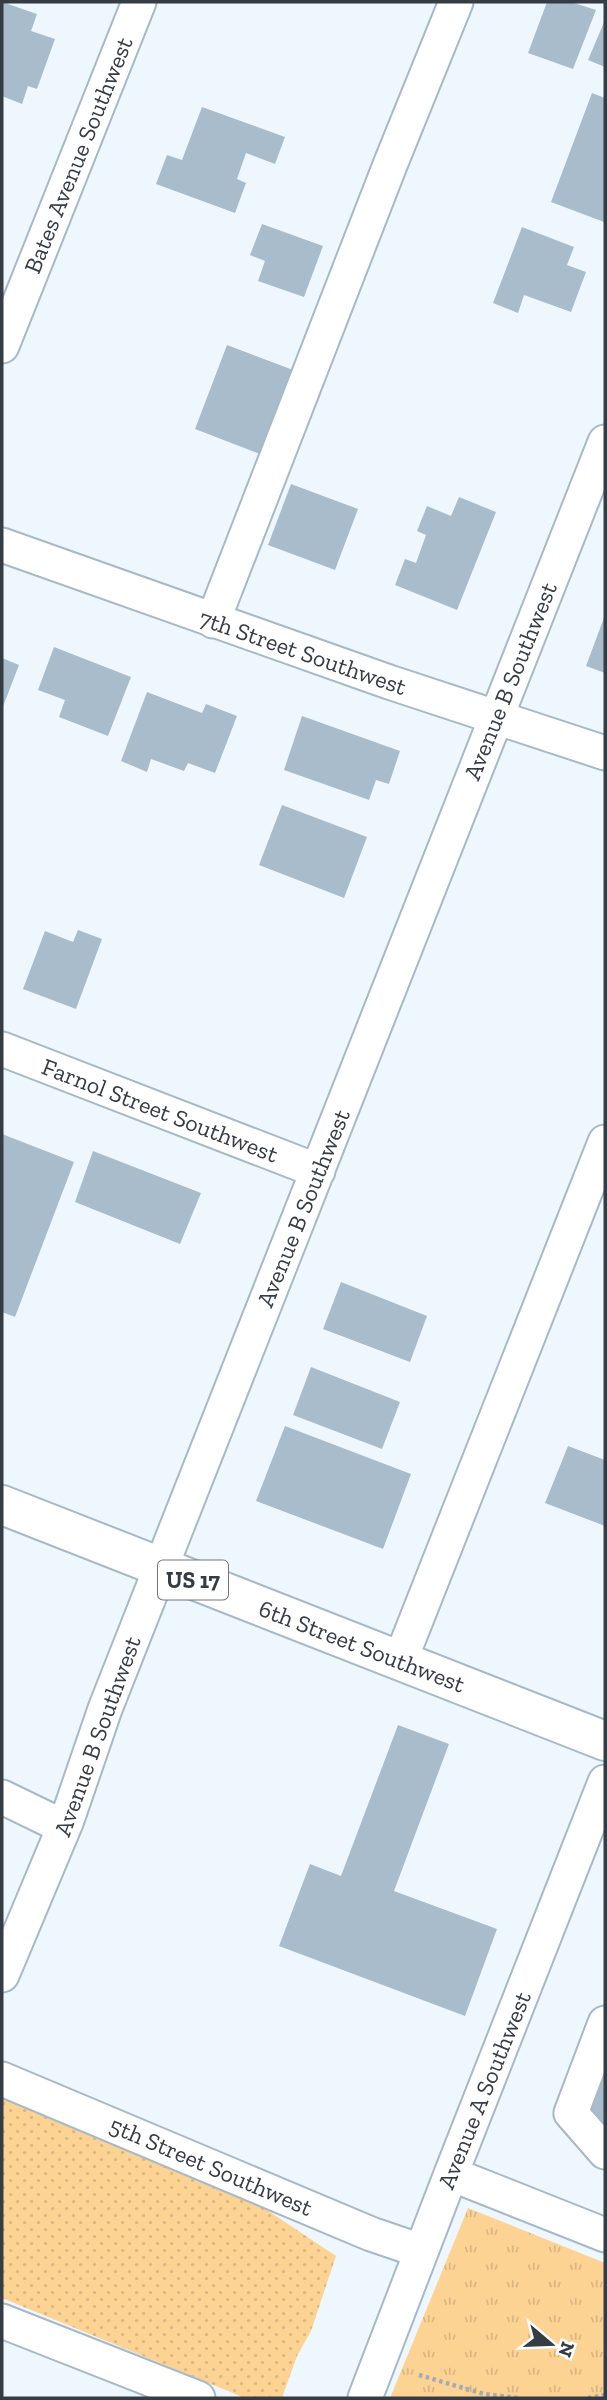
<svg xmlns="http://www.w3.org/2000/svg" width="607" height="2400" font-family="'Zilla Slab',serif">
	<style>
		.grass { fill: url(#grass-dots) }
		.park { fill: url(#park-tufts) }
		.building { fill: #a9bccb }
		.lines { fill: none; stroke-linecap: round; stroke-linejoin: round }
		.minor-casing { stroke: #a6b9c8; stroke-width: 37 }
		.highway-casing { stroke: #a6b9c8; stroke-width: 42 }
		.path { stroke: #a4abb2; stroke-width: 4.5; stroke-dasharray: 3.5 3.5; stroke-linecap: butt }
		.minor { stroke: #fff; stroke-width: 33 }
		.highway { stroke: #fff; stroke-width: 38 }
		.labels { text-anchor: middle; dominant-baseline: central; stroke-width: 6; stroke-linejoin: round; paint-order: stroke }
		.shield { fill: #fff; stroke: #72767b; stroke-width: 2 }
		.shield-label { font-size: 23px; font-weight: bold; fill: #353c43 }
		.street-label { font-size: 24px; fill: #353c43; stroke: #fff }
	</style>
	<defs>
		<pattern id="grass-dots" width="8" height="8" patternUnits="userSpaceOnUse" patternTransform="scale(1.75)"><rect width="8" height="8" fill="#fdd393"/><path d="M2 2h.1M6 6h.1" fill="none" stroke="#d9b680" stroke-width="1.8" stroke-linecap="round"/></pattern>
		<pattern id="park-tufts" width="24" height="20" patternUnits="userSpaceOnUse" patternTransform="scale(1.75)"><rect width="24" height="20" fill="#fdd393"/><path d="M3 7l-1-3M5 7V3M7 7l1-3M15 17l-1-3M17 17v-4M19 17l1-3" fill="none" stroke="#d9b680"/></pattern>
	</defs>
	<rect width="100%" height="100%" fill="#eff7fe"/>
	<path class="grass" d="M2 2098 255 2202 336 2256 311 2331 297 2356 282 2398H245L2 2298Z"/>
	<path class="park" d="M468 2208 605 2263V2398H390Z"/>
	<path class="building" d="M2 2 37 14 31 31 55 39 37 89 28 86 22 104 2 96Z
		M547 2H571L596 10 573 69 528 53Z
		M605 20V67L588 60Z
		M592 93 605 98 604 222 551 202Z
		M202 107 285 137 275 164 246 153 237 179 246 183 235 213 156 184 167 155 182 160Z
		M262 224 323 246 304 297 258 281 265 261 250 255Z
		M522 227 574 247 567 265 586 272 571 312 524 295 518 313 493 303Z
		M227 345 293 370 260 454 195 429Z
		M291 484 358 509 335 570 268 545Z
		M459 497 496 512 457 610 395 585 405 559 416 563 426 535 417 531 427 506 451 516Z
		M605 615V673L586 666Z
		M54 647 131 677 108 736 59 717 65 700 38 690Z
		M2 658 19 665 2 709Z
		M147 692 202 713 206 704 237 716 215 773 188 763 184 771 151 759 147 772 121 761Z
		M302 716 400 751 389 784 376 780 369 800 284 770Z
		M282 805 367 837 344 898 259 865Z
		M78 930 102 939 76 1009 23 989 45 931 73 942Z
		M2 1134 74 1162 15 1317 2 1312Z
		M93 1151 201 1193 180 1244 75 1202Z
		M341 1282 427 1316 410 1362 323 1329Z
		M311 1367 400 1402 382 1449 293 1415Z
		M285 1426 411 1474 383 1549 256 1501Z
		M568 1446 605 1460V1526L545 1503Z
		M398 1725 449 1744 394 1891 497 1929 465 2016 279 1946 310 1864 341 1876Z
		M605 2073V2125L587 2117Z"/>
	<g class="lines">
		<defs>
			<path id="minor" d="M2 346 139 2
				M2 545 389 682 605 753
				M213 621 390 165 456 2
				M2 1049 318 1171
				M400 1661 605 1142
				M2 1797 64 1827
				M2 1975 67 1820 105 1709 605 442
				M605 2023 571 2113 605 2152
				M2 2079 371 2234 421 2251
				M451 2174 605 2235
				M2 2321 198 2398
				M365 2398 451 2174 605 1782"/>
			<path id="highway" d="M2 1505 605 1741"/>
		</defs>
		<use href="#minor" class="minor-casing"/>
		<use href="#highway" class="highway-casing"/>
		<path class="path" d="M419 2375 484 2394 518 2398
			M588 2398 605 2395"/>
		<use href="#minor" class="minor"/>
		<use href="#highway" class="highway"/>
	</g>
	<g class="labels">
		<rect class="shield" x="158" y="1560.5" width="70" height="39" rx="5"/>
		<g class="shield-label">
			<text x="193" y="1580">US 17</text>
		</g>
		<g class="street-label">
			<text transform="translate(78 155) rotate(-68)">Bates Avenue Southwest</text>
			<text transform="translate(303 652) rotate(19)">7th Street Southwest</text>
			<text transform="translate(510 681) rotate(-68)">Avenue B Southwest</text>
			<text transform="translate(160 1110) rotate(21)">Farnol Street Southwest</text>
			<text transform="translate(303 1208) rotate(-68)">Avenue B Southwest</text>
			<text transform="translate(362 1646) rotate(21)">6th Street Southwest</text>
			<text transform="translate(97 1736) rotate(-70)">Avenue B Southwest</text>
			<text transform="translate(484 2090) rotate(-68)">Avenue A Southwest</text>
			<text transform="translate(211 2166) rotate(23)">5th Street Southwest</text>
		</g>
	</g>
	<rect width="607" height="2400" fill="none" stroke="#353c43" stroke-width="7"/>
	<g transform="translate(551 2344) rotate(109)" stroke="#ffffff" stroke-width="5" paint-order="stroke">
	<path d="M0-5L12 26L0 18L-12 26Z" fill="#353c43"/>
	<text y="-10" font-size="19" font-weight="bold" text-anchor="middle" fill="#353c43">N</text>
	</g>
</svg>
